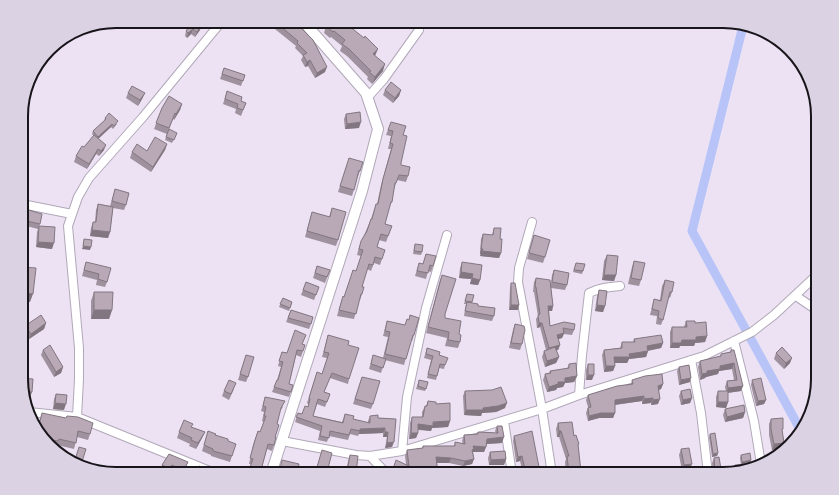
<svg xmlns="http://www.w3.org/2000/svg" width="839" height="495" font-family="Inter,sans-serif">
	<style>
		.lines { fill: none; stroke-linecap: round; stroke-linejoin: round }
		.canal { stroke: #b8c4f8; stroke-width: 9 }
		.minor-casing { stroke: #b1a8b8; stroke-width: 10 }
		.tertiary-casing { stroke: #b1a8b8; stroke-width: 12 }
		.minor { stroke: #fff; stroke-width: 8 }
		.tertiary { stroke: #fff; stroke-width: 10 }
		.wall { fill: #9f919d }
		.shaded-wall { fill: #827680 }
		.building { fill: #b9a9b7; stroke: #827680 }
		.rim { fill: none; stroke: #18151a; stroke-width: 2 }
	</style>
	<rect width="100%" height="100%" fill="#ece2f4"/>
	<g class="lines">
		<path class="canal" d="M743 26 692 231 801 431"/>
		<defs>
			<path id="minor" d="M368 97 384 79 419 30
				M22 204 72 214
				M532 222 519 268 518 282 542 409 552 474
				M796 296 818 311
				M734 341 754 421 761 464
				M691 360 701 413 708 474
				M579 395 582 355 589 293C599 288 609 287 620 286
				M29 412 77 417 217 474
				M77 417 79 379V348L68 226 78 197 89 178 143 117 222 21
				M504 421 512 474
				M282 441 356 455 370 456 402 451 542 409 579 395 704 356 752 332 774 315 818 274
				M402 451 407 397 426 308 447 235
				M370 456 387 474"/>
			<path id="tertiary" d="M271 474 362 191 378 129 366 93 303 21"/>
		</defs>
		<use href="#minor" class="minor-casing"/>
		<use href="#tertiary" class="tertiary-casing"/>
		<use href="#minor" class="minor"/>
		<use href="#tertiary" class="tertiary"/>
	</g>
	<path class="wall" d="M265 21H296L298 26 325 72 315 78 308 66 305 67 301 60 303 56 295 48 296 46Z
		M200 25H201L200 30 195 37 191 34 187 38 185 36 186 31Z
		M326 26 375 56 383 71 372 84 367 79 368 77 347 56 340 51 342 46 331 37 330 38 324 33Z
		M224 68 245 75 241 86 220 79Z
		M385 90H401L399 96 393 103 383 95Z
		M227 91 241 101 246 103 241 116 235 113 236 109 223 104Z
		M128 93H145L142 99 138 106 126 98Z
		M182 104 180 110 174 120 173 119 168 132 177 133 172 143 165 140 167 134 154 129 162 108Z
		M346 114 359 128 345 129 344 119Z
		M105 118 117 124 113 129 111 127 98 139 104 150 99 156 96 154 87 169 74 162 76 156 94 136 92 134 93 131 104 121Z
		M391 122 403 135 401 163V165L408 176 406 182 397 180 394 189 392 202 389 207 385 224 392 226 386 242 379 240 377 247 385 250 380 265 374 263 371 271 367 269 362 287V294L360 300H359L354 319 337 316 341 302 343 296 344 297 353 270 356 271 361 256 357 255 359 247 371 219 376 204H377L381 185 391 149H388L391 136 386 135Z
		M167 144 165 150 151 172 130 158 132 152 147 151Z
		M347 164 360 171 358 176 352 196 338 192Z
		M115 189 126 205 124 210 113 208 110 232 108 238 90 236 91 228 93 222H95L96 210 98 204 110 206Z
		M22 208 40 224 39 226 52 249 36 247 37 232 38 229 22 225Z
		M332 208 338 240 336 246 305 237 312 212 329 217Z
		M494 228 500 239 501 253 499 258 480 256 481 254H480L481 239 483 234 492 235Z
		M534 235 545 257 543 263 527 259Z
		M415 244 422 252 421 255 413 254Z
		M426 254 433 266 431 272 428 271 426 279 415 276 419 263 423 264Z
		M607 255 616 275 614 281 602 280 604 261Z
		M634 261 641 280 639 286 628 284 632 267Z
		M86 262 107 282 105 287 96 285 97 280 82 276Z
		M462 262 480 280 478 285 470 284 471 279 459 278 460 268Z
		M576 263 583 271 582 274 573 272Z
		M317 266 330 270 325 283 313 278Z
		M554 270 567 285 565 290 551 288 553 306 552 311H549L550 326 574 330 572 335 564 334 562 338 558 339 560 345 558 350H556L559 357 556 363 545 367 542 357 544 351 546 350 540 327 537 328 536 319 538 316 534 292H533L534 282 536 278 551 284 552 275Z
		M442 275 445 318 459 334 460 342 458 348 445 346 447 338 426 333 440 280Z
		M665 280 672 292 670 298 668 297 663 320 661 325 656 324 657 316 650 315 654 299 660 300 662 286Z
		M306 282 319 287 314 300 301 295Z
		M511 283 518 310H509L510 288Z
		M599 290 605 306 603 312 595 311 597 296Z
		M94 292 112 310 109 319H91V301Z
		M467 294 472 303 494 316 492 321 464 316 466 304H464Z
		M283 298 292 302 289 311 279 307Z
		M291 310 311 324 309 329 286 322Z
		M387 321 414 335 412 341 411 340 404 365 385 360 381 373 369 369 373 355 383 358 388 337 383 336Z
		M686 321 695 323 707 336 705 342 695 343 694 346H680L679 348H670V332L672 327H684Z
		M46 323 44 329 29 339 23 331 25 326Z
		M515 324 522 344 520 350 509 348 513 330Z
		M328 335 348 345 349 379 348 384 330 378 324 392 330 394 325 407 317 404 313 416 342 422 345 414 353 419 368 423V421L370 416 378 418 396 419 392 447 385 448 387 437H383V433L359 434 358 436 350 434 348 440 329 436 327 442 318 440 320 431 295 422 298 413 302 414 308 407V404L307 403 317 372 322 374 327 358 322 357Z
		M634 339 663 343 661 348 648 351 646 357 629 359 627 363H615V366L613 371 604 372 602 355 604 350 620 348 622 342H633Z
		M303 344V351L301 357 296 355 289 384 293 385 289 397 272 392 277 380 281 367 278 366 282 352 287 353Z
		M427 348 439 355 445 365 444 369 439 368 436 380 427 378 431 360 424 358Z
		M43 350 63 367 61 373 54 377 41 355Z
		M731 350 743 386 741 391 728 393V402L726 408 716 407V397L718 391H726L725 387 727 381 734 380 732 369 719 371 718 374 706 377 705 378 700 380 698 367 700 361 720 357 721 354 730 352Z
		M776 353 790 363 784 369 774 359Z
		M246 355 248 377 246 382 238 380Z
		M569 364 577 376 574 382 565 383 563 387 557 388 556 390 547 392 543 380 545 374 549 373 550 371 567 369Z
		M588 364 592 380H586V370Z
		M679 367 690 382 679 385 677 371Z
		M362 377 373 404 371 409 353 404Z
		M419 380 428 382 425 391 416 389Z
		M632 380 663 384 661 389 659 390 658 404 651 405V403L642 404V401L615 405V413L613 418H599L588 421 586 413 588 407 586 400 588 395 631 384Z
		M752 380 766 400 764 404 756 406 751 385Z
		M234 389 229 400 222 396 224 391Z
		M465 391 505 408 496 412 482 413 481 416 464 415 463 396Z
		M681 391 692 398 690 403 681 405 679 396Z
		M56 394 64 410 53 409 54 399Z
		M265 397 283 407 280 411 277 424 274 445 272 451 267 449 260 474H247L251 464H249L253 445 258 431 260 432 264 422 262 421 264 412 261 411Z
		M428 401 436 404 450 421 448 427 432 428 431 431 418 430V433L416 438 409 439 410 423 412 417H422V412L425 406H426Z
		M725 409 745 412 743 418 725 422 723 415Z
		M42 413 90 434 88 440 77 437 74 449 57 445 56 447 52 446 37 432 40 419Z
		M771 419 782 448 772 450 769 435V424Z
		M558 423 574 436 578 446 581 472 580 474H566L565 462 566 459 559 437H557L556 429Z
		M497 426 502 443 487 444 486 447 484 452H473L474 459 472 464 463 466 449 463H437L438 474H392V471L394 466 406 464 405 456 407 450 422 448 423 446H454L455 442 463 444 462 441 464 435 477 434 478 432 496 433 495 431Z
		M191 427 205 432 202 438 196 449 189 446 190 444 177 438 179 432Z
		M208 431 228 441 232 456 230 462 211 456V455L202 451Z
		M710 434 718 453 717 456 712 457 709 437Z
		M514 436 537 474H523L520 461 516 462 513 441Z
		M681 449 690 469 682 471 679 455Z
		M490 452 506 459 504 465H489L488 458Z
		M350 455 356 473 355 474H346L348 461Z
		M741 455 750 463 743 464 729 474H713L712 463 714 458 721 469 734 467 735 465H741L740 458Z
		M188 462 186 467 182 474H176L170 471 169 474H166L160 471 162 465Z
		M633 467 648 474H631Z"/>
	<path class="shaded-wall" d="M201 21H204L197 28 199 24Z
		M201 25 200 30 195 37 197 32Z
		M193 29 191 34 187 38 188 33Z
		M378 49 375 56 373 54Z
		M310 60 308 66 305 67 307 62Z
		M385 64 383 71 372 84 375 77Z
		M327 67 325 72 315 78 317 73Z
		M401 90 399 96 393 103 395 98Z
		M145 93 142 99 138 106 140 100Z
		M182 104 180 110 174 120 176 114Z
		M361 122 359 128 345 129 347 124Z
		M112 124 111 127 97 140 98 137Z
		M167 144 165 150 151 172 153 167Z
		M106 145 104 150 99 156 101 151Z
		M98 149 96 154 87 169 89 164Z
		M92 230 110 232 108 238 90 236Z
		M38 242 54 243 52 249 36 247Z
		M83 246 91 247 90 250 82 249Z
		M481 249H483L481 254H480Z
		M482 251 501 253 499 258 480 256Z
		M461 272 473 274 471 279 459 278Z
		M604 275H616L614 281 602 280Z
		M472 278 480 280 478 285 470 284Z
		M22 292 33 294 30 302 22 301Z
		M511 305H519L518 310H509Z
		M597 305 605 306 603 312 595 311Z
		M548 306H553L552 311H546Z
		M94 310H112L109 319H91Z
		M46 323 44 329 29 339 31 334Z
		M539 323H542L540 327 537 328Z
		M564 333 562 338 556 340 557 335Z
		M707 336 705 342 695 343 694 346H680L679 348H670L672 343 696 337Z
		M663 343 661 348 645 351 647 346Z
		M560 345 558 350 547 353 549 348Z
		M648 351 646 357 629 359 627 363H612L614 357 629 354Z
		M559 357 556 363 545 367 547 361Z
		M792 358 790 363 784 369 786 363Z
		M734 363 732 369 719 371 718 374 706 377 705 378 700 380 702 374 707 371 720 366Z
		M606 366H615L613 371 604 372Z
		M63 367 61 373 54 377 56 372Z
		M588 375H594L592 380H586Z
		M577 376 574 382 565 383 563 387 557 388 556 390 547 392 549 387 558 382 565 378Z
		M691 378 690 382 679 385 681 380Z
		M663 384 661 389 656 391 658 386Z
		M743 386 741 391 726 393 728 388Z
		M22 391 32 392 29 400H25Z
		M644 396 642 401 613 405 615 400Z
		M653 398 651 403 642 404 644 399Z
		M692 398 690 403 681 405 683 400Z
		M660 399 658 404 651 405 653 400Z
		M766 400 764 404 756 406 758 401Z
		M718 402H728L726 408 716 407Z
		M55 403 66 404 64 410 53 409Z
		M507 403 505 408 496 412 482 413 481 416 464 415 466 410 483 408Z
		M745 412 743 418 725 422 727 417Z
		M601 413H615L613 418H599L588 421 589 416Z
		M450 421 448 427 432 428 431 431 416 429 418 424Z
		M385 428 383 433 359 434 360 429Z
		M559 431H561L559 437H557Z
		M205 432 202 438 196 449 198 443Z
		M385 432H388L387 437H383Z
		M411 433H418L416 438 409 439Z
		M504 437 502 443 485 444 487 439Z
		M394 442 392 447 385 448 387 443Z
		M784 443 782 448 772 450 774 444Z
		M473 446 486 447 484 452H473L472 455Z
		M718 453 717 456 712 457 713 454Z
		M522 456 520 461 516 462 518 457Z
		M436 457 451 458 449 463H434Z
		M474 459 472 464 463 466 465 461Z
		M506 459 504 465H489L491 460Z
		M751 460 750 463 741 465 742 462Z
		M692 464 690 469 682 471 684 465Z
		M539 469 537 474H533L535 470Z
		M347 472 356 473 355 474H347Z
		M581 472 580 474H569V473Z"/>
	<path class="building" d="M193 21H201L199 24 201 25 197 32 193 29 188 33 186 31Z
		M274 21H296L299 23 298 25 313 40 327 67 317 73 310 60 307 62 303 55 307 53 297 43 298 41Z
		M330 21H343L364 38 365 36 378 49 373 54 385 64 375 77 369 72 371 71 349 49 342 44 345 40 334 31 333 32 326 26Z
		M224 68 245 75 243 81 222 74Z
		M391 82 401 90 395 98 385 90Z
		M132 86 145 93 140 100 128 93Z
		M227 91 242 97 241 101 246 103 243 110 237 108 238 104 225 99Z
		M169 96 182 104 176 114 175 113 169 128 156 123 162 108Z
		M360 112 361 122 347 124 346 114Z
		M109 113 118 121 114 126 112 124 98 137 93 131 106 119 105 118Z
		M391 122 406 126 403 135 407 136 401 163V165L410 167 408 176 399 175 396 183H395L392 202H391L385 224 392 226 388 236 381 234 377 247 385 250 382 259 375 257 373 265 369 264 362 287H364L362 294H361L356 314 339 310 343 296 344 297 353 270 356 271 363 250 359 249 361 241 367 231 371 219H372L376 204H378L383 179 393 144 390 143 393 131 388 130Z
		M169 129 177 133 174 140 166 137Z
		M94 135 106 145 101 151 98 149 89 164 76 156 82 146 84 147Z
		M155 137 167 144 153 167 132 152 137 144 147 151Z
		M349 158 363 162 360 171 359 170 354 190 340 186Z
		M115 189 129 193 126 205 112 201Z
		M98 204 113 207 110 232 92 230 93 222H96Z
		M22 208 42 214 40 224 22 220Z
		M332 208 346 212 338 240 307 231 312 212 330 217Z
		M39 226 55 227 54 243 38 242Z
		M494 228H501L500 239H502L501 253 482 251 483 249H481L483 234 493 235Z
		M534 235 550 240 545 257 529 253Z
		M84 239 92 240 91 247 83 246Z
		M415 244 423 245 422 252 414 251Z
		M426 254 436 256 433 266 430 265 428 273 417 271 419 263 423 264Z
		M607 255 618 256 616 275H604Z
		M634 261 645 263 641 280 631 278Z
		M86 262 111 268 107 282 98 279 99 274 84 270Z
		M462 262 482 265 480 280 472 278 473 274 461 272Z
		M576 263 585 264 583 271 574 270Z
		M317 266 330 270 327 277 315 273Z
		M22 267 36 268 33 294 22 292Z
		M554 270 569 273 567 285 552 282Z
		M442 275 456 279 445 314V318L461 321 459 334 461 335 460 342 448 340 449 332 428 327Z
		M536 278 550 280 553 306H548L550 326 564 322 575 324 574 330 563 328 564 333 557 335 560 345 549 348 542 323H539L538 315 540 314 536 287H535Z
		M665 280 674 282 672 292H670L663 320 658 318 659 311 652 309 654 299 661 301Z
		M306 282 319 287 316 295 303 290Z
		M511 283H515L519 305H511Z
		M599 290 607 291 605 306 597 305Z
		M94 292H113L112 310H94Z
		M467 294 474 295 472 302 465 301Z
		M283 298 292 302 290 308 280 304Z
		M467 302 478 304V306L495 308 494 316 465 311Z
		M291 310 313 317 311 324 288 318Z
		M41 315 46 323 31 334 25 326Z
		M410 315 419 318 414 335H413L406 359 385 354 390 332 385 331 387 321 405 325 407 319 409 320Z
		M686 321H695V323L706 322 707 336 696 337V340H682L681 343H672V327H687Z
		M515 324 524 326 525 330 522 344 511 343Z
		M295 330 306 335 302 344 305 345 303 351 297 350 289 384 293 385 291 392 274 387 277 380H278L283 362 279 361 282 352 287 353Z
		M328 335 349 341 348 345 359 348 349 379 332 373 324 392 330 394 327 402 318 399 313 416 343 423 345 414 354 416 353 419 370 423V416L378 415V418L396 419 394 442 387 443 388 432H385V428L360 429V431L351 429 349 435 330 431 329 438 320 436 322 426 296 417 298 413 302 414 305 406 308 407 310 399 309 398 317 372 322 374 329 353 324 352Z
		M661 335 663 343 647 346 648 351 629 354 630 357H614L615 366H606L604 350 622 348V342H635L634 339Z
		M50 345 63 367 56 372 43 350Z
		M555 347 559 357 547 361 544 351Z
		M782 347 792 358 786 363 776 353Z
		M427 348 440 352 439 355 448 358 445 365 440 364 437 376 428 374 433 356 426 354Z
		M731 350H734L743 386 728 388 727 381 737 380 734 363 720 366V369L707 371V373L702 374 700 361 721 356V354L731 352Z
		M246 355 254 357 248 377 240 374Z
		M373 355 386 359 383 368 371 364Z
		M576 363 577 376 565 378V382H558V384L549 387 545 374 551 373 550 371 569 368V364Z
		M588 364H594V375H588Z
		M689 365 691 378 681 380 679 367Z
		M662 374 663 384 658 386 660 399 653 400V398L644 399V396L615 400V413H601L589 416 588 408 591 407 588 395 617 386 633 384 632 380 645 376Z
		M362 377 380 381 373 404 355 399Z
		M22 378 33 379 32 392 22 391Z
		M761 378 766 400 758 401 752 380Z
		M229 380 236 383 231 394 224 391Z
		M419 380 428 382 426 389 418 386Z
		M501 387 507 403 498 406 483 408V410H466L465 391 492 390Z
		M690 389 692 398 683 400 681 391Z
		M718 391H728V402H718Z
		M56 394 67 395 66 404 55 403Z
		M265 397 285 401 281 408 277 424 279 425 275 437H276L274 445 268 444 260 474H259L249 470 253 459 250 458 255 440 258 431 260 432 266 416H264L266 407 263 406Z
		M428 401 436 402V404L450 403V421L433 422V426L418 424V433H411L412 417H423L425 406H427Z
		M744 405 745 412 727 417 725 409Z
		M42 413 66 418 67 416 78 417 93 423 90 434 78 431 76 443 59 439 58 441 47 439V441L37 432 32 420 40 421Z
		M783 418V429H782L784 443 774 444 771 429V419Z
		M184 420 193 424 191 427 205 432 198 443 191 440 192 438 179 432Z
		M572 422 574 436 576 435 579 444H578L581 472 569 473 567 456H569L561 431H559L558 423Z
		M497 426H502L504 437 487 439 486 447 473 446 474 449 472 450 474 459 465 461 451 458 436 457 438 474H409L394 468V466L396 460 409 466 407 450 423 448V446H455V442L465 444 464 435 478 434V432L498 433Z
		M208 431 216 434 215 435 228 439V441L236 444 232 456 213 451V449L204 445Z
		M532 431 539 467V469L535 470 537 474H526L522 456 518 457 514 436Z
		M715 433 718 453 713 454 710 434Z
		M79 447 86 449 81 465 74 463Z
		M689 448 692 464 684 465 681 449Z
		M322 450 332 453 327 472 325 471 324 474H315Z
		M505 451 506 459 491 460 490 452Z
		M750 453 751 460 742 462 741 455Z
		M169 454 188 462 183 471 172 465 170 469 162 465Z
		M350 455 358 456 356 473 347 472Z
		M719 457 721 469 735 467V465L749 464 750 468 729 474H715L714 458Z
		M282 460 299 464 297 474H279Z
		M199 466 217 474 223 473 224 474H197Z
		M633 467 648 468V474H633Z"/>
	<path d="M0 0H839V495H0ZM116 28H723A88 88 0 0 1 811 116V379A88 88 0 0 1 723 467H116A88 88 0 0 1 28 379V116A88 88 0 0 1 116 28Z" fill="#dbd2e3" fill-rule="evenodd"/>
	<path class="rim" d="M116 28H723A88 88 0 0 1 811 116V379A88 88 0 0 1 723 467H116A88 88 0 0 1 28 379V116A88 88 0 0 1 116 28Z"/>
</svg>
